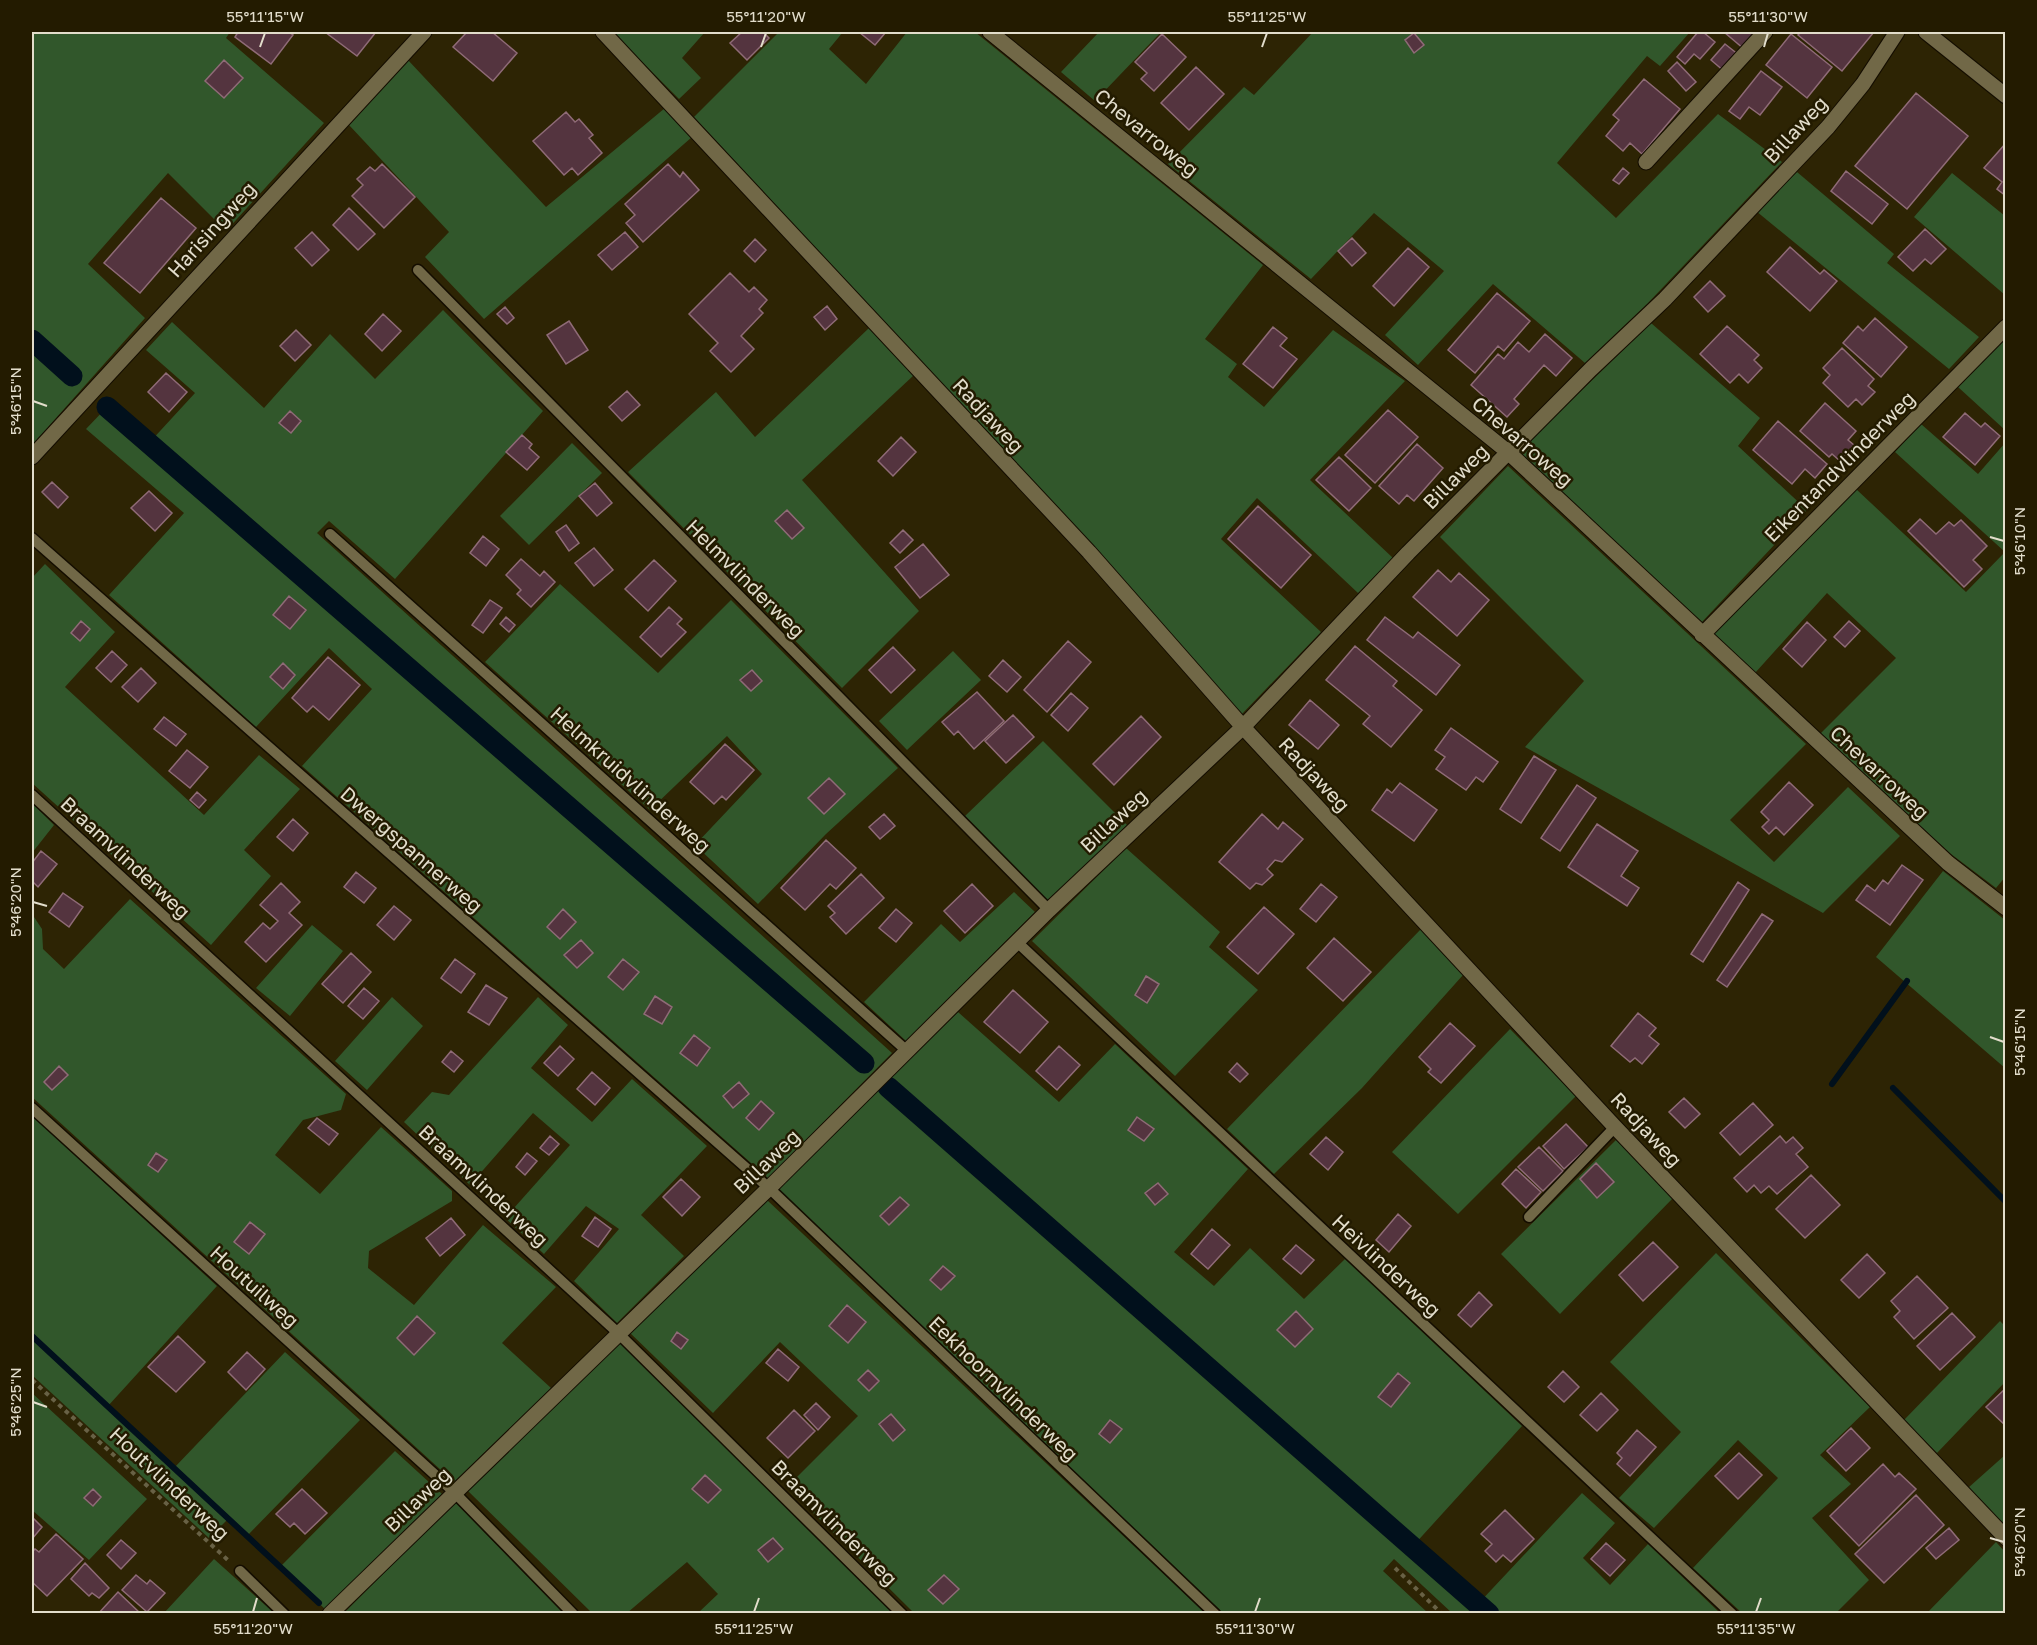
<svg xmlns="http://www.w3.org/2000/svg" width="2037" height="1645" font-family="'Golos Text',sans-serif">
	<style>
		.green { fill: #31572b }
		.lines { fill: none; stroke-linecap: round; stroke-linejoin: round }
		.stream { stroke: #01101c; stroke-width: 6 }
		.canal { stroke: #01101c; stroke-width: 21 }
		.building { fill: #54343f; stroke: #8f6b77; stroke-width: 1.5 }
		.lane-casing { stroke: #140d00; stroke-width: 13 }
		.street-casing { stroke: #140d00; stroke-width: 17 }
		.secondary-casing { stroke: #140d00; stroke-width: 17 }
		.path { stroke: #686145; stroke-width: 4; stroke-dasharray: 4.5 4.5; stroke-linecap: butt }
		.lane { stroke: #716847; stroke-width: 10 }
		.street { stroke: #716847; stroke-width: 15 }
		.secondary { stroke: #716847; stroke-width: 15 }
		.ticks { fill: none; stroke: #e2ddcb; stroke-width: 2 }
		.labels { text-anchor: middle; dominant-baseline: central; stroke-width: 5; stroke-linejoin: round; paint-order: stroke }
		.street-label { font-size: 20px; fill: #e2ddcb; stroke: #231b00 }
		.neatline { fill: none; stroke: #e2ddcb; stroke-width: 2 }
		.ticks-label { font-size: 15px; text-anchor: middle; fill: #e2ddcb }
	</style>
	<rect width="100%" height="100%" fill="#2d2404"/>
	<path class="green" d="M32 32H230L226 38 324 123 226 231 168 173 88 264 145 318 32 445Z
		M612 32H705L682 58 701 78 679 99Z
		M779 32H843L829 49 866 84 907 32H975L1263 265 1205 339 1237 364 1228 377 1264 407 1333 330 1405 381 1310 480 1393 558 1358 593 1257 498 1221 539 1321 632 1241 715 1104 558 694 117Z
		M1099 32H1161L1095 101 1061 72Z
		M1313 32H1690L1660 66 1647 56 1557 163 1616 218 1718 114 1782 162 1648 303 1585 363 1493 284 1418 365 1385 335 1444 271 1374 213 1311 279 1168 164 1244 87 1254 95Z
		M407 59 546 207 665 108 692 137 484 319 425 257 449 232 349 125Z
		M1797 172 1894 254 1887 263 1979 337 1949 369 1756 211Z
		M1952 173 2005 216V295L1914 217Z
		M443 310 543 411 395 579 329 521 317 533 892 1053 768 1178 302 766 372 689 329 648 256 727 109 595 184 513 86 429 107 407 149 443 195 393 146 350 172 322 264 408 330 334 375 379Z
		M1651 323 1760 418 1738 446 1807 510 1702 622 1518 452Z
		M869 328 914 375 802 480 919 611 842 688 628 472 716 392 755 437Z
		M2005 336V430L1958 387Z
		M1921 424 1978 474 2005 443V552L1895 452Z
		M572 443 602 473 529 545 500 516Z
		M1508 466 1806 744 1730 820 1774 862 1848 787 1900 836 1823 913 1525 747 1584 681 1440 537Z
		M1856 489 1966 592 2005 552 2006 876 1996 888 1951 854 1820 734 1896 658 1827 593 1755 673 1712 635Z
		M45 564 115 632 65 687 204 815 259 755 300 789 244 850 271 876 211 945 32 783V578Z
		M560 584 658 673 731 600 898 768 826 834 758 904 695 845 762 774 727 736 650 810 485 662Z
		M953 651 981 680 907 750 879 721Z
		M1043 741 1127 825 1049 902 965 816Z
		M32 803 54 825 32 853Z
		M1126 848 1220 932 1209 947 1258 990 1175 1076 1032 941Z
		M1943 871 2005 920V1068L1876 957Z
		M1014 892 1035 912 906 1041 864 1002 941 924 960 942Z
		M130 899 346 1094 341 1110 303 1120 275 1155 320 1194 381 1127 452 1191V1201L369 1251 368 1268 414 1305 483 1225 556 1287 502 1343 551 1388 454 1482 32 1097V914L42 929 43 949 64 969Z
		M312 925 343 951 290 1016 256 988Z
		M1421 929 1463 975 1362 1088 1274 1174 1227 1129Z
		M392 997 423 1026 367 1090 335 1061Z
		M538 997 568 1025 531 1068 592 1122 632 1079 707 1146 641 1215 684 1256 617 1323 574 1281 619 1229 586 1206 544 1254 505 1218 570 1145 533 1113 470 1185 404 1122 432 1092 449 1095Z
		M958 1012 1059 1102 1115 1044 1248 1169 1174 1252 1214 1286 1250 1248 1304 1299 1345 1259 1522 1426 1413 1546 1478 1604 1582 1493 1615 1523 1583 1558 1610 1585 1648 1544 1720 1613H1452L1394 1559 1383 1571 1428 1613H1223L779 1190 839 1125Z
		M1510 1029 1576 1096 1458 1214 1392 1152Z
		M32 1116 217 1286 108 1406 174 1468 285 1352 360 1420 247 1536 228 1519 209 1538 32 1375Z
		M1617 1139 1673 1198 1560 1314 1501 1254Z
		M767 1200 1205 1613H914L787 1487 858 1416 780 1342 713 1413 628 1331Z
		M1716 1253 1870 1407 1820 1455 1851 1484 1812 1518 1869 1580 1836 1613H1742L1693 1568 1778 1478 1738 1440 1654 1528 1619 1498 1681 1432 1610 1362Z
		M2000 1321 2005 1326V1382L1937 1453 1904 1420Z
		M620 1339 896 1613H698L718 1594 687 1562 627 1613H592L467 1490Z
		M32 1393 147 1499 89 1560 32 1510Z
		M395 1451 442 1494 325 1609 280 1567Z
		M2005 1455V1528L1968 1488Z
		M455 1502 563 1613 343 1614Z
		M1996 1542 2005 1552V1613H1927Z
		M214 1559 274 1613H164Z"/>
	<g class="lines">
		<path class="stream" d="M1832 1084 1907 981
			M1893 1088 2006 1202
			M32 1336 319 1603"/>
		<path class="canal" d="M32 340 72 376
			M107 407 864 1063
			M888 1087 1489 1614"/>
	</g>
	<path class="building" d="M238 32H289L293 35 271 64 235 37Z
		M325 32H376L357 56Z
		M467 32H492L517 53 493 81 453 47Z
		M742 32H763L769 38 747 60 730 43Z
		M859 32H886L875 45Z
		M1698 32H1703L1715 42 1700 59 1694 54 1685 64 1677 57Z
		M1724 32H1759L1744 49Z
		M1801 32H1874L1842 71 1798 35Z
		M1414 33 1424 45 1414 53 1405 40Z
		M1162 34 1186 57 1154 91 1141 79 1147 73 1135 62Z
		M1791 34 1832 67 1807 98 1766 65Z
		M1725 44 1739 55 1725 72 1711 60Z
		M224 60 243 78 224 98 205 81Z
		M1677 62 1696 82 1686 91 1668 71Z
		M1196 67 1224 94 1189 130 1161 103Z
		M1761 71 1782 87 1760 115 1749 107 1740 119 1729 111Z
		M1644 79 1680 109 1642 154 1630 143 1623 151 1606 136 1619 120 1613 115Z
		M1916 93 1968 136 1907 209 1855 166Z
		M566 112 575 122 579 119 593 135 589 138 602 153 578 175 572 168 564 175 533 141Z
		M2006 143V196L1997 189 2002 182 1984 168Z
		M382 164 415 197 384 228 352 196 363 185 357 179 370 167 375 171Z
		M668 164 680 177 683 172 699 190 643 242 626 223 635 215 625 204Z
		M1623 168 1629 173 1619 184 1613 180Z
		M1846 171 1888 204 1872 224 1831 191Z
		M161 198 196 228 140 293 104 263Z
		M349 208 375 234 358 250 333 225Z
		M1925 229 1946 249 1931 264 1925 259 1913 271 1898 257Z
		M312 232 329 250 312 266 295 248Z
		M625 232 638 247 612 270 598 255Z
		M1352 238 1366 253 1352 266 1338 251Z
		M755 239 766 250 755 262 744 251Z
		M1790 247 1820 274 1824 270 1837 281 1810 311 1767 272Z
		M1408 248 1429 267 1394 306 1373 286Z
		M730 273 749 292 754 287 767 300 759 309 763 313 741 336 754 349 731 372 710 351 718 343 689 314Z
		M1710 281 1725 296 1708 312 1694 297Z
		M1497 293 1530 321 1504 351 1498 346 1475 373 1448 350Z
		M827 306 837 319 825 330 814 317Z
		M505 307 514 318 507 324 497 314Z
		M383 314 401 331 382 351 365 334Z
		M1875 318 1907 347 1881 377 1843 343 1858 326 1863 331Z
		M569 321 588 350 566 364 547 335Z
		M1727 326 1759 355 1754 360 1762 368 1748 383 1739 374 1730 383 1700 354Z
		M1273 327 1287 338 1280 346 1297 359 1273 388 1243 364Z
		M296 330 311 345 295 361 280 346Z
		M1545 334 1572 358 1556 376 1544 365 1514 399 1519 404 1507 417 1471 385 1498 354 1504 359 1518 342 1529 352Z
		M1842 348 1874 379 1868 386 1875 392 1862 405 1856 399 1848 407 1823 383 1830 375 1823 368Z
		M166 373 187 392 169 412 148 392Z
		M627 391 640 405 622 421 609 407Z
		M1825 403 1856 431 1848 440 1854 445 1840 461 1832 454 1829 457 1800 431Z
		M1388 410 1418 437 1375 483 1345 455Z
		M290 411 301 421 291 433 279 423Z
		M1965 413 1981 427 1985 423 2000 436 1975 465 1943 437Z
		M1778 421 1827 464 1815 478 1805 469 1792 484 1753 450Z
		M522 435 532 444 529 448 539 457 527 470 506 452Z
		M901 437 916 452 893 476 878 461Z
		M1417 444 1443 468 1414 501 1407 495 1399 504 1379 486Z
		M1339 457 1371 488 1349 511 1316 480Z
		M52 482 68 497 58 508 42 492Z
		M595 483 612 503 597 516 579 496Z
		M149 491 172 513 155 531 131 508Z
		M1258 506 1311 555 1281 588 1228 539Z
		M787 510 804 528 792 539 775 521Z
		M1920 519 1936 534 1949 522 1954 526 1961 520 1987 546 1973 560 1982 569 1964 587 1908 531Z
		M566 525 579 543 569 551 556 532Z
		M903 530 913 540 900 553 890 543Z
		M483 536 499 549 486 566 470 553Z
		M923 544 949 575 920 598 895 567Z
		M594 548 613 570 594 586 575 563Z
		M521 559 540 576 544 571 555 582 531 607 517 594 521 590 506 575Z
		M654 560 676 581 648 611 625 589Z
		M1438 570 1451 582 1459 573 1489 600 1457 636 1413 597Z
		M289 596 306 610 290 629 273 615Z
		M490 600 502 608 483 633 472 625Z
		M669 607 682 619 677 624 686 632 661 657 640 637Z
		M506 617 515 625 509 632 500 624Z
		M1385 617 1413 638 1418 632 1460 665 1436 695 1367 640Z
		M81 621 90 629 80 641 71 633Z
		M1849 621 1860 631 1845 647 1834 637Z
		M1807 622 1826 640 1802 667 1783 649Z
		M1068 641 1091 662 1047 712 1024 690Z
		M1355 646 1397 681 1393 686 1422 710 1391 747 1363 724 1370 716 1326 680Z
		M893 647 915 670 891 693 869 670Z
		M112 651 127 665 111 682 96 668Z
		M328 657 360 685 329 720 313 706 307 712 292 698Z
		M1003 660 1021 677 1007 692 989 676Z
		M283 663 295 675 283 689 270 677Z
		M141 668 156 683 138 702 122 687Z
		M752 670 762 681 751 691 740 680Z
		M977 692 1004 721 974 749 958 731 954 735 942 722Z
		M1071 693 1088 708 1068 731 1051 715Z
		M1310 700 1339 725 1318 749 1289 725Z
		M1013 715 1034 737 1006 763 985 741Z
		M1141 716 1161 737 1114 785 1093 764Z
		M164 717 186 734 176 746 154 729Z
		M1451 728 1498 762 1483 782 1476 777 1466 790 1436 769 1445 757 1435 750Z
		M725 744 754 770 726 800 722 796 714 804 690 782Z
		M187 750 208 767 190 788 169 771Z
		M1534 756 1556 770 1521 823 1500 809Z
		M829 778 845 794 824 814 808 798Z
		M1789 782 1813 805 1784 835 1776 827 1769 834 1762 827 1769 820 1761 812Z
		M1400 783 1437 810 1414 841 1372 810 1387 789 1392 793Z
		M1577 785 1596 798 1560 851 1541 838Z
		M197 792 206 800 199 808 190 800Z
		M884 814 895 826 880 839 869 827Z
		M1262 814 1278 829 1283 822 1303 839 1282 862 1275 860 1267 869 1273 875 1262 885 1256 883 1250 889 1219 862Z
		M293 819 308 833 293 851 277 837Z
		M1597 824 1638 851 1621 876 1639 888 1627 906 1568 867Z
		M826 840 856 868 836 889 830 884 805 910 781 888Z
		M41 851 57 864 38 887 32 881V863Z
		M1902 865 1923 880 1890 925 1856 900 1867 885 1875 891 1883 880 1888 884Z
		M356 872 376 888 364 903 344 887Z
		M861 874 884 898 846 934 830 917 835 913 828 906Z
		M1738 882 1749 890 1703 962 1691 954Z
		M281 883 300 902 289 913 302 925 266 962 245 942 263 923 270 929 278 921 260 905Z
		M972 884 993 906 965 933 944 911Z
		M1321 884 1337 897 1316 922 1300 909Z
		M63 893 83 907 69 927 49 912Z
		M394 906 411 920 394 940 377 925Z
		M1264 907 1294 934 1258 974 1227 947Z
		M563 909 576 922 560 939 547 927Z
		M896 909 912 923 896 942 879 928Z
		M1762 914 1773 921 1727 987 1717 980Z
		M1334 938 1371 972 1343 1001 1307 968Z
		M581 940 593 953 577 968 564 955Z
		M351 953 371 972 343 1003 322 984Z
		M455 959 475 974 461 993 441 978Z
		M623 959 639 972 623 990 608 977Z
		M1146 976 1159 984 1147 1003 1135 995Z
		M486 985 507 998 489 1025 468 1012Z
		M364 988 379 1001 363 1019 348 1006Z
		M1013 990 1048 1022 1020 1053 984 1022Z
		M655 996 672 1007 662 1024 644 1014Z
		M1638 1013 1656 1028 1649 1036 1659 1044 1642 1064 1635 1058 1630 1062 1611 1046Z
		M1450 1023 1475 1046 1441 1083 1428 1072 1431 1069 1419 1057Z
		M694 1035 710 1048 697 1066 680 1053Z
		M560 1046 574 1059 558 1076 544 1063Z
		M1059 1046 1080 1065 1057 1090 1036 1071Z
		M451 1051 463 1061 454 1072 442 1062Z
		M1237 1063 1248 1074 1240 1082 1229 1072Z
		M59 1066 68 1075 52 1090 44 1082Z
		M592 1072 610 1088 595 1105 577 1089Z
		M739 1082 749 1094 733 1108 723 1096Z
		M1684 1098 1700 1114 1685 1128 1669 1112Z
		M761 1101 774 1113 759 1130 746 1118Z
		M1753 1103 1773 1125 1740 1155 1720 1133Z
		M1137 1117 1154 1129 1144 1141 1128 1130Z
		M317 1118 338 1134 329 1145 308 1128Z
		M1566 1124 1588 1147 1564 1169 1543 1146Z
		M550 1136 559 1144 549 1155 540 1148Z
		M1780 1136 1786 1143 1793 1137 1803 1148 1796 1154 1808 1167 1777 1194 1769 1186 1761 1193 1754 1185 1747 1192 1734 1178Z
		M1326 1137 1343 1152 1328 1170 1310 1154Z
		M1539 1147 1563 1171 1543 1191 1518 1167Z
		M156 1153 167 1160 158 1172 148 1165Z
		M527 1153 537 1161 525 1175 516 1167Z
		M1596 1163 1614 1182 1597 1198 1580 1179Z
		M1516 1169 1541 1192 1526 1208 1502 1184Z
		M1811 1175 1840 1205 1805 1238 1776 1209Z
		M681 1179 700 1197 682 1216 663 1197Z
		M1158 1183 1168 1194 1155 1205 1145 1193Z
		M900 1197 909 1205 889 1225 880 1216Z
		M1398 1214 1411 1226 1389 1252 1376 1240Z
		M595 1217 611 1229 598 1247 582 1236Z
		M451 1218 465 1235 440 1256 426 1238Z
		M250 1222 265 1234 249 1254 234 1242Z
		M1212 1229 1230 1245 1208 1269 1191 1254Z
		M1653 1242 1678 1267 1643 1301 1619 1275Z
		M1296 1245 1314 1260 1301 1274 1283 1259Z
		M1867 1254 1885 1273 1859 1298 1841 1280Z
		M943 1266 955 1276 941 1290 930 1280Z
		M1917 1276 1948 1308 1914 1339 1894 1317 1900 1311 1891 1301Z
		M1479 1292 1492 1305 1471 1327 1458 1315Z
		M847 1305 866 1322 848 1343 829 1326Z
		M1296 1311 1313 1329 1295 1347 1277 1330Z
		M1952 1313 1975 1337 1940 1370 1917 1346Z
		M417 1316 435 1333 414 1355 397 1338Z
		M677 1332 688 1340 681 1349 671 1341Z
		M178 1336 205 1362 176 1392 148 1367Z
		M778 1349 799 1367 788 1381 766 1363Z
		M247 1352 265 1369 246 1390 228 1372Z
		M868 1370 879 1381 869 1391 858 1380Z
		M1563 1371 1579 1387 1564 1402 1548 1387Z
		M1398 1373 1410 1383 1391 1407 1378 1397Z
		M2006 1388V1426L1986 1407Z
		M1601 1393 1618 1410 1597 1431 1580 1415Z
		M816 1403 830 1417 818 1430 804 1415Z
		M794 1410 815 1431 788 1458 767 1438Z
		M891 1414 905 1430 893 1441 879 1424Z
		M1110 1420 1122 1429 1110 1443 1099 1434Z
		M1851 1428 1870 1448 1846 1471 1827 1451Z
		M1637 1430 1656 1447 1630 1476 1617 1464 1622 1458 1617 1453Z
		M1739 1453 1762 1475 1738 1499 1715 1476Z
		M1883 1464 1895 1477 1899 1473 1916 1489 1859 1546 1830 1516Z
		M705 1475 721 1490 708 1503 692 1489Z
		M93 1489 101 1497 93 1506 84 1498Z
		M302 1489 327 1513 305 1534 294 1523 290 1527 276 1514Z
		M1916 1495 1944 1525 1884 1583 1855 1554Z
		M1505 1510 1534 1539 1511 1562 1503 1555 1496 1562 1485 1551 1492 1544 1481 1534Z
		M32 1517 42 1527 32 1539Z
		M1949 1528 1959 1540 1936 1559 1926 1548Z
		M56 1534 83 1559 47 1596 32 1582V1552L35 1549 39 1552Z
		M773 1538 783 1549 768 1562 758 1550Z
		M121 1540 136 1553 121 1569 107 1555Z
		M1606 1543 1625 1560 1610 1576 1591 1559Z
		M85 1563 109 1588 99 1598 92 1593 89 1596 71 1579Z
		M136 1575 147 1584 150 1580 165 1593 147 1612 122 1590Z
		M944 1575 959 1589 943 1604 928 1590Z
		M118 1592 141 1614H98Z"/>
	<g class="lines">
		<defs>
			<path id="lane" d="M418 270 1049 910
				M330 534 907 1051
				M32 538 769 1188 1215 1614
				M32 795 617 1332 902 1614
				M1017 942 1732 1614
				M32 1108 454 1492 573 1614
				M1529 1217 1615 1127
				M240 1571 284 1614"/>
			<path id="street" d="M603 32 1089 552 1243 727 1615 1127 2006 1538
				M990 32 1508 452 1948 863 2006 908
				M1646 162 1765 32
				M32 457 424 32
				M1702 635 2006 327
				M330 1614 769 1188 1049 910 1243 727 1408 553 1591 369 1665 299 1828 127 1863 84 1897 32"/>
			<path id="secondary" d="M1926 32 2006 96"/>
		</defs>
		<use href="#lane" class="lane-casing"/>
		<use href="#street" class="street-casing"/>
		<use href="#secondary" class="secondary-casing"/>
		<path class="path" d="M32 1380 230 1562
			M1395 1568 1442 1614"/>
		<use href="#lane" class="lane"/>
		<use href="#street" class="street"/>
		<use href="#secondary" class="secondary"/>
	</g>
	<path class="ticks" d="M260 47 265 33M761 47 766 33M1262 47 1267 33M1764 47 1768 33M33 401 47 406M1990 537 2004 541M33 902 47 906M1990 1037 2004 1042M33 1402 47 1407M1990 1538 2004 1542M253 1612 257 1598M754 1612 759 1598M1255 1612 1260 1598M1756 1612 1761 1598"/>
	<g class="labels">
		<g class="street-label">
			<text transform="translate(1795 129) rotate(-47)">Billaweg</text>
			<text transform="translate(1147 132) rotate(39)">Chevarroweg</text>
			<text transform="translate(211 229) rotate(-48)">Harisingweg</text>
			<text transform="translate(989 415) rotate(47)">Radjaweg</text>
			<text transform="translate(1523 441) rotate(41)">Chevarroweg</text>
			<text transform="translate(1839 466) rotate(-45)">Eikentandvlinderweg</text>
			<text transform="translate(1455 476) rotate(-45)">Billaweg</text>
			<text transform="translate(746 578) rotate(45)">Helmvlinderweg</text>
			<text transform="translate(1880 772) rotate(43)">Chevarroweg</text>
			<text transform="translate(1315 774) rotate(47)">Radjaweg</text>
			<text transform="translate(631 779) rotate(42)">Helmkruidvlinderweg</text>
			<text transform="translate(1113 820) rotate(-43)">Billaweg</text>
			<text transform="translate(412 849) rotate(41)">Dwergspannerweg</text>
			<text transform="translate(126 857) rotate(43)">Braamvlinderweg</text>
			<text transform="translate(1647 1129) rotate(47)">Radjaweg</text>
			<text transform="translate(766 1161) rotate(-44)">Billaweg</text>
			<text transform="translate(484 1185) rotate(43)">Braamvlinderweg</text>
			<text transform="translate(1387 1265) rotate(43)">Heivlinderweg</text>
			<text transform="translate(255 1286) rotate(42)">Houtuilweg</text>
			<text transform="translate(1004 1388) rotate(44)">Eekhoornvlinderweg</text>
			<text transform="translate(170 1483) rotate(43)">Houtvlinderweg</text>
			<text transform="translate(417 1499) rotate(-44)">Billaweg</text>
			<text transform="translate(835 1522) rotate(45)">Braamvlinderweg</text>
		</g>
	</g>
	<rect width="2037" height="1645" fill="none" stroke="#231b00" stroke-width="66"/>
	<rect x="33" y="33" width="1971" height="1579" class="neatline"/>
	<g class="ticks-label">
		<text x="265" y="22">55°11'15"W</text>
		<text x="766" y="22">55°11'20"W</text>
		<text x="1267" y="22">55°11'25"W</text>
		<text x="1768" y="22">55°11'30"W</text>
		<text transform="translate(16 401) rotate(-90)" y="5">5°46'15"N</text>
		<text transform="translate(2020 541) rotate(-90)" y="5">5°46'10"N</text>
		<text transform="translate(16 902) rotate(-90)" y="5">5°46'20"N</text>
		<text transform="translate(2020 1042) rotate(-90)" y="5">5°46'15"N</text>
		<text transform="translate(16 1402) rotate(-90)" y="5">5°46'25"N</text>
		<text transform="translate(2020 1542) rotate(-90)" y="5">5°46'20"N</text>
		<text x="253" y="1634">55°11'20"W</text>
		<text x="754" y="1634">55°11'25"W</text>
		<text x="1255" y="1634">55°11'30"W</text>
		<text x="1756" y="1634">55°11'35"W</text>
	</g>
</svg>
